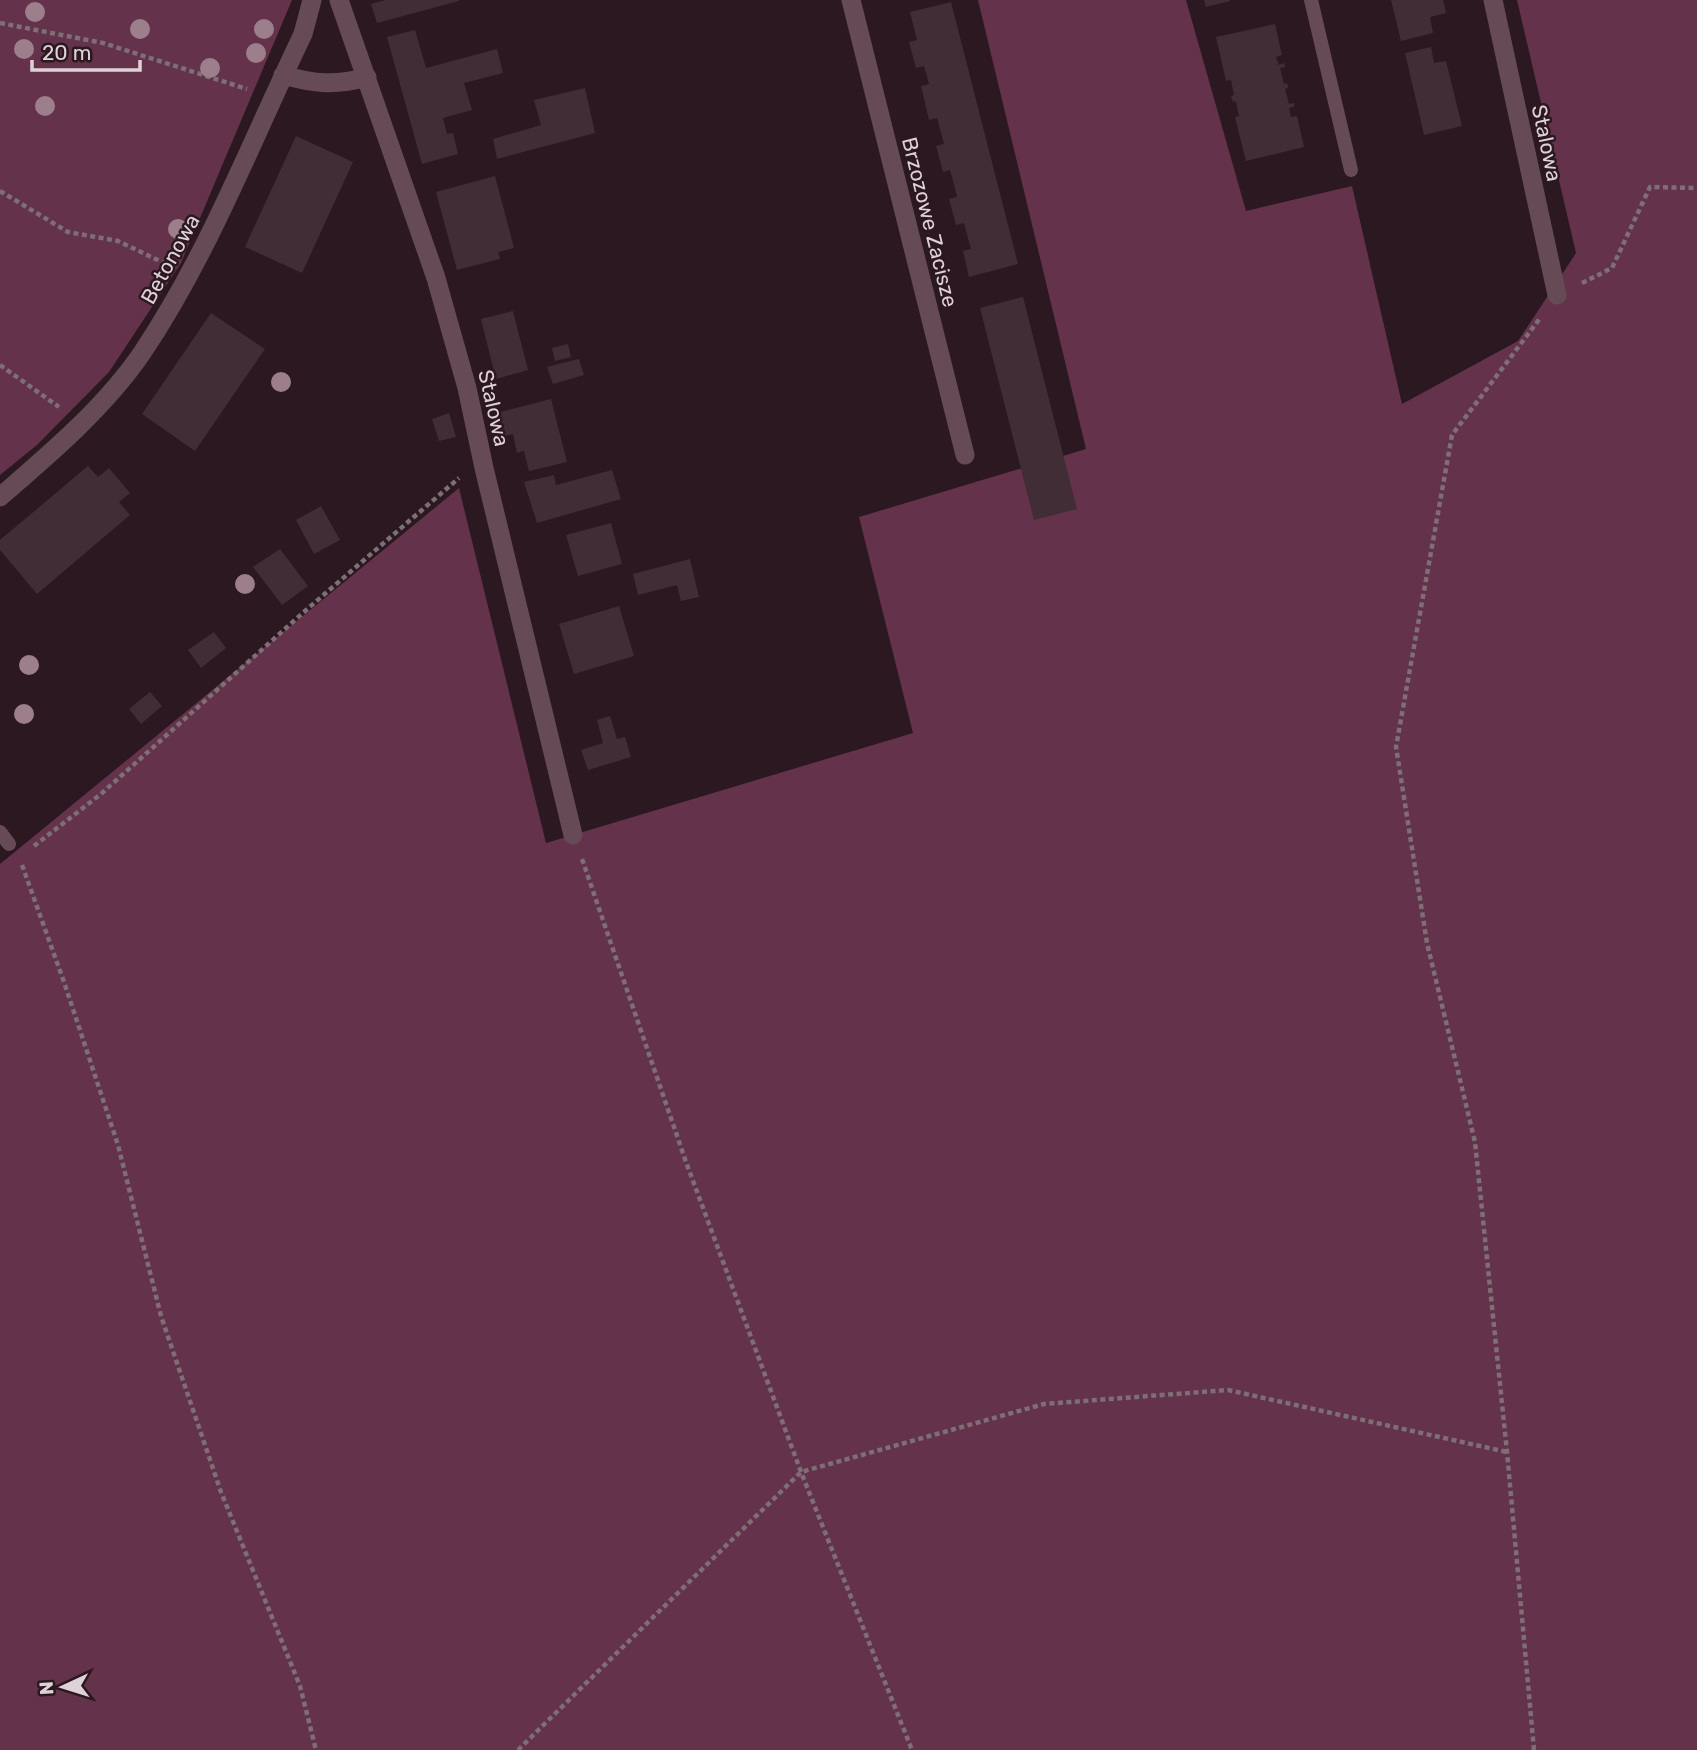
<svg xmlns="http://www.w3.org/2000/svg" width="1697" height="1750" font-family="Rubik,sans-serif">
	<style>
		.green { fill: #64324a }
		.building { fill: #412d36 }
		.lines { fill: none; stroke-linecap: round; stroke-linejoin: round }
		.path { stroke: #7e6e75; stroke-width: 4.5; stroke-dasharray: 5 3.5; stroke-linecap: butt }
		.service { stroke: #664b56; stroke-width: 14 }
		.minor { stroke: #664b56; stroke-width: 19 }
		.tree { fill: #9d7f8b }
		.labels { text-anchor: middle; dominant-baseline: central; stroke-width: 5; stroke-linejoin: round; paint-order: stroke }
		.street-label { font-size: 21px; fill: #dfd2d7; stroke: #2b1820 }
	</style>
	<rect width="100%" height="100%" fill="#2b1820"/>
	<path class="green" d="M0 0H292L181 263 109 372 37 445 0 475Z
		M978 0H1186L1246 211 1352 186 1402 404 1518 341 1576 253 1517 0H1697V1750H0V864L459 488 546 843 913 733 859 517 1086 449Z"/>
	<path class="building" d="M386 0H459V1L377 23 371 4Z
		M1204 0H1230V1L1206 7Z
		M1391 0H1443L1446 13 1430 17 1433 33 1401 41Z
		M951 2 1018 264 969 277 963 251 971 249 964 223 956 225 949 199 957 197 955 188 950 170 943 172 936 146 944 144 937 118 929 120 921 86 929 84 924 66 916 68 909 42 917 40 910 12Z
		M1275 24 1282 55 1276 57 1279 65 1284 63 1285 67 1280 68 1284 84 1287 83 1288 86V88L1285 89 1289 104 1294 103V107L1289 108 1291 117 1297 116 1304 147 1246 161 1235 117 1239 116 1236 101 1233 102 1231 96 1234 95 1231 80 1226 81 1216 37Z
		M415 30 426 68 497 49 503 73 464 83 472 110 443 118 447 134 453 133 458 154 422 164 387 37Z
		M1431 47 1434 63 1446 61 1462 126 1424 135 1405 53Z
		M585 88 595 133 497 159 493 139 541 125 534 100Z
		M296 136 353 162 302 273 245 247Z
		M495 176 514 248 498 252 500 259 457 270 436 192Z
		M1023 297 1077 509 1034 520 980 308Z
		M513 311 528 370 496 379 481 319Z
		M211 313 265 349 195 451 142 414Z
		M568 344 571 357 555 361 552 348Z
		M579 359 584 375 553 384 547 367Z
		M551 399 567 462 529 471 524 451 517 453 513 434 499 437 493 414Z
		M449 413 456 437 439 441 432 419Z
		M88 466 98 477 109 468 130 493 119 502 130 515 37 594 0 550V540Z
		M612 470 621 499 537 523 524 482 554 475 556 485Z
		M321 506 340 540 314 554 296 520Z
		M611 523 622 564 578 576 566 535Z
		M280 549 308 586 282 605 253 567Z
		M690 559 699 597 681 601 677 585 638 595 633 574Z
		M619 606 634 656 574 674 559 624Z
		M214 632 226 648 201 668 188 650Z
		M150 692 162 706 141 724 129 709Z
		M610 716 617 739 625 737 631 757 588 770 581 750 603 743 597 720Z"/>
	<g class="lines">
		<path class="path" d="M0 23 103 43 247 89
			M0 191 68 232 118 241 164 263
			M1582 283 1612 268 1650 187 1697 188
			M0 365 59 407
			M34 846 101 794 305 611 459 478
			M582 859 686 1162 801 1472 912 1750
			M22 865 64 982 118 1145 161 1316 221 1492 300 1686 316 1750
			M518 1750 801 1472 1044 1404 1228 1390 1507 1452
			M1534 1750 1507 1452 1475 1142 1427 943 1396 747 1452 435 1541 317"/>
		<path class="service" d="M1311 0 1351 170
			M0 832 9 844"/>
		<path class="minor" d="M339 0 436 278 467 388 484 468 573 835
			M851 0 965 455
			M1493 0 1557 295
			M283 75C314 84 336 86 367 77
			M0 497C50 454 105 407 142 353 209 253 251 142 303 34L312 0"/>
	</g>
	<g class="tree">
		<circle cx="35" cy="12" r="10"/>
		<circle cx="140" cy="29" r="10"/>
		<circle cx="264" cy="29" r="10"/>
		<circle cx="24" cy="49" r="10"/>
		<circle cx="256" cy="53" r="10"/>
		<circle cx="210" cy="68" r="10"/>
		<circle cx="45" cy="106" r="10"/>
		<circle cx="178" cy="229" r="10"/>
		<circle cx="281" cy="382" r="10"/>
		<circle cx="245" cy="584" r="10"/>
		<circle cx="29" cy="665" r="10"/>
		<circle cx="24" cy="714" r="10"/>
	</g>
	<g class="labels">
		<g class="street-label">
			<text transform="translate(1547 143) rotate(78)">Stalowa</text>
			<text transform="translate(930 222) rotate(76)">Brzozowe Zacisze</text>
			<text transform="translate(170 259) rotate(-61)">Betonowa</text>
			<text transform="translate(494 408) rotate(77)">Stalowa</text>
		</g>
	</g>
	<g transform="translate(63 1687) rotate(266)" stroke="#2b1820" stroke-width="5" paint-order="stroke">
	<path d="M0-5L12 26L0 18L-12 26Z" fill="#dfd2d7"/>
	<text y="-10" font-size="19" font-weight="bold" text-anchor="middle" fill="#dfd2d7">N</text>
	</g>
	<path d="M32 60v10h108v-10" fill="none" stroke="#dfd2d7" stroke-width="3.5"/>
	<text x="42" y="60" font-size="21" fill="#dfd2d7" stroke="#2b1820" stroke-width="5" paint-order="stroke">20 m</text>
</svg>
